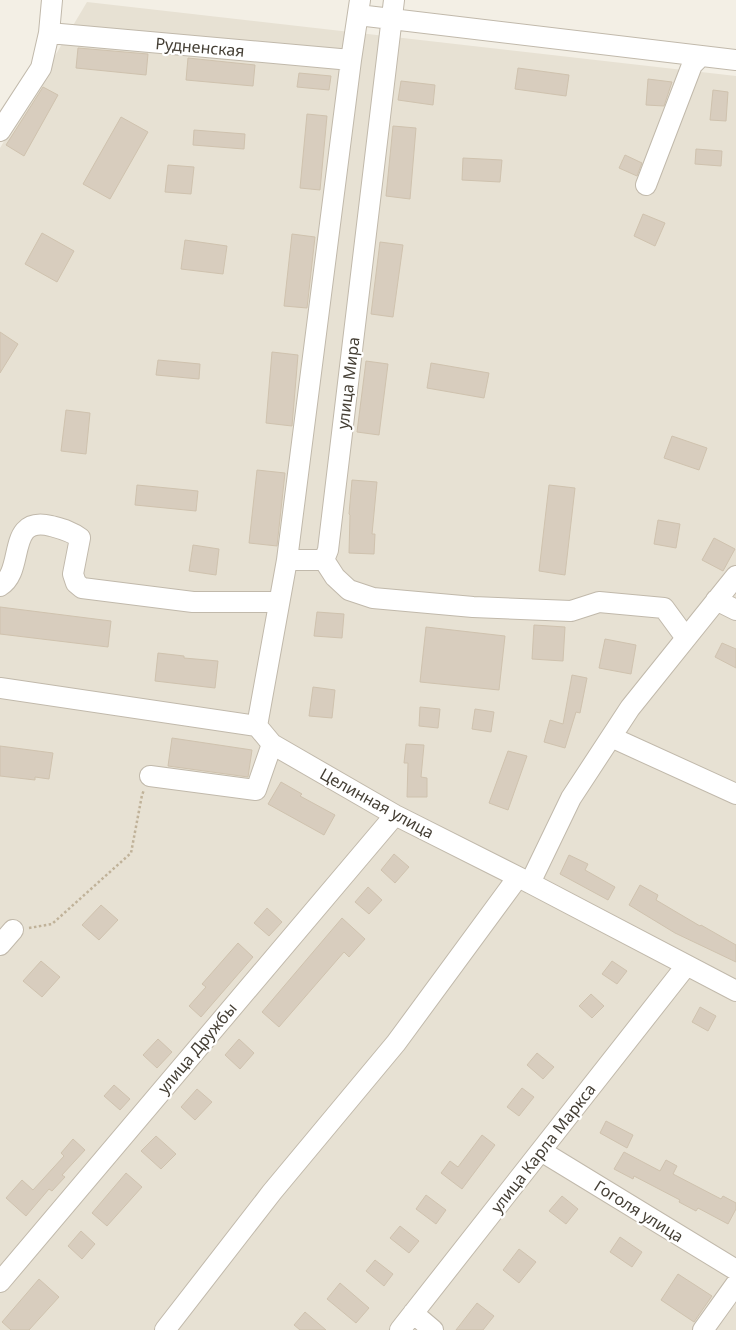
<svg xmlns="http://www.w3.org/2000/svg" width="736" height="1330" font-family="'Noto Sans',sans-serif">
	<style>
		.residential { fill: #e7e1d3 }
		.building { fill: #d8cdbe; stroke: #cfc2ae }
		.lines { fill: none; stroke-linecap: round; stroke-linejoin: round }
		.minor-casing { stroke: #c1b9ab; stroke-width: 22 }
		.path { stroke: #c0b299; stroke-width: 2.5; stroke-dasharray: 2.5 2.5; stroke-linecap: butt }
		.minor { stroke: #fff; stroke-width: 20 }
		.labels { text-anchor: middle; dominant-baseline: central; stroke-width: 4.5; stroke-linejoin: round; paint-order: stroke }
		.street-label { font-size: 16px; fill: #453f35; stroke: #fff }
	</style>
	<rect width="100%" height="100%" fill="#f3efe5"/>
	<path class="residential" d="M87 2 736 76V1330H0V148Z"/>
	<path class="building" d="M78 48 148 54 146 75 76 68Z
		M188 58 255 65 253 86 186 80Z
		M518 68 569 75 566 96 515 89Z
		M299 73 331 76 329 90 297 87Z
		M648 79 672 82 664 106 646 105Z
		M401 81 435 85 433 105 398 100Z
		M43 87 58 95 24 156 6 145Z
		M713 90 728 92 726 121 710 120Z
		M307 114 327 116 320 190 300 188Z
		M121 117 148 132 110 199 83 184Z
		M393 126 416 128 410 199 386 196Z
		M194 130 245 134 244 149 193 145Z
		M696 149 722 151 721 166 695 164Z
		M625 155 642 163 637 176 619 168Z
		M463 158 502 160 500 182 462 180Z
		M168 165 194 167 191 194 165 192Z
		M643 214 665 223 655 246 634 236Z
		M42 233 74 251 57 282 25 264Z
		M292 234 315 237 307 308 284 306Z
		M185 240 227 246 223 274 181 269Z
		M380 242 403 245 393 317 371 314Z
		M0 332 18 344 0 373Z
		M272 352 298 355 292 426 266 423Z
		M158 360 200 364 199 379 156 375Z
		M366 361 388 364 379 435 357 432Z
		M431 363 489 373 484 398 427 388Z
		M66 410 90 413 86 454 61 451Z
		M672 436 707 448 699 470 664 458Z
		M257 470 285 473 277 546 249 543Z
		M352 480 377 482 372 534H375L374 554 349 553 350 515 349 514Z
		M137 485 198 491 196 511 135 505Z
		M549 485 575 488 565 575 539 571Z
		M658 520 680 524 676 548 654 544Z
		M714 538 735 549 723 571 702 560Z
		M193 545 219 549 216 575 189 571Z
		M0 607 111 621 108 647 0 634Z
		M317 612 344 614 342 638 314 636Z
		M534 625 565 627 563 661 532 659Z
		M426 627 505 636 499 690 420 682Z
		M605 639 636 645 631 674 599 668Z
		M722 643 736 649V668L715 657Z
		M158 653 184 656V658L218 661 215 688 155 681Z
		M572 675 587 678 580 713 576 712 565 748 544 742 550 720 563 724Z
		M313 687 335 690 332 718 309 716Z
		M420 707 440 709 438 728 419 726Z
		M475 709 494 712 491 732 472 729Z
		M172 738 252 750 248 777 168 766Z
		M406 744 424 745 421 777 427 778V797H407L408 763H404Z
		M0 746 53 753 49 779 35 777V780L0 776Z
		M508 751 527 756 508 810 489 803Z
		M281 782 302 794 300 796 335 815 324 835 268 804Z
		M394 854 409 867 395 883 381 870Z
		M569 855 588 864 585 870 615 887 608 900 560 874Z
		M640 885 658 895 656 900 700 926 701 925 736 945V962L675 933 629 905Z
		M368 887 382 900 369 914 355 902Z
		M101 905 118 920 99 940 82 925Z
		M267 908 282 922 269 936 254 923Z
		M342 918 365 939 349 957 344 952 279 1027 262 1012Z
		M238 943 253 957 201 1017 189 1006 206 987 202 984Z
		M41 961 60 977 42 997 23 981Z
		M612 961 627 971 617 984 602 974Z
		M591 994 604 1006 592 1018 579 1006Z
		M700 1007 716 1016 708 1031 692 1022Z
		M158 1039 172 1052 157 1068 143 1055Z
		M239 1039 254 1053 240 1069 225 1055Z
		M537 1053 554 1067 543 1079 527 1065Z
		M114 1085 130 1099 120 1110 104 1096Z
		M522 1088 534 1097 519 1116 507 1107Z
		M197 1089 212 1102 195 1120 181 1107Z
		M606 1121 633 1135 627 1148 600 1133Z
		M482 1135 495 1145 462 1189 441 1173 450 1161 458 1167Z
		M156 1136 176 1154 161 1169 141 1151Z
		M73 1139 85 1150 62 1175 65 1177 52 1191 49 1189 26 1216 6 1198 22 1180 33 1190 64 1156 61 1153Z
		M624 1152 660 1171 666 1160 677 1166 673 1174 721 1199 723 1196 736 1203V1209L728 1224 698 1208 696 1211 679 1202 680 1200 634 1176 633 1179 614 1169Z
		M126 1173 142 1187 107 1226 92 1213Z
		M426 1195 446 1210 436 1224 416 1209Z
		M562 1196 578 1209 566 1224 549 1211Z
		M400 1226 419 1241 409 1253 390 1238Z
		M81 1231 95 1244 82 1259 68 1246Z
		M620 1237 642 1252 632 1267 610 1252Z
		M519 1249 536 1262 519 1283 503 1270Z
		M375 1260 393 1274 384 1286 366 1271Z
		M678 1274 712 1296 694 1322 661 1300Z
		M39 1279 59 1297 29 1330H11L2 1322Z
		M340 1283 369 1308 356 1323 327 1299Z
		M477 1303 494 1316 483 1330H456Z
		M305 1312 326 1330H300L294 1325Z"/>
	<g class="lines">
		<defs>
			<path id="minor" d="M358 15 736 60
				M49 33 351 60
				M0 131 41 68 49 33 52 0
				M646 185 692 65 700 57
				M287 560H324L328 550 394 0
				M324 560 335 577 349 590 373 598 473 607 571 611 599 602 664 608 686 638
				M0 586C26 571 5 515 51 526 62 529 71 531 80 538L73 574 76 583 82 588 193 602H279
				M716 600 736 610
				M0 688 257 726 272 744 395 815 530 883 736 991
				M257 726 287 560 351 60 360 0
				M611 737 736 794
				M150 776 256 790 272 744
				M530 883 571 798 630 708 736 576
				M0 945 13 930
				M541 1151 736 1270
				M0 1282 395 815
				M413 1313 433 1330
				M165 1330 272 1192 396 1043 518 877
				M400 1330 686 966
				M703 1330 736 1284"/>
		</defs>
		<use href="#minor" class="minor-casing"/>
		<path class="path" d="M29 928 52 924 131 853 142 795 144 790"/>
		<use href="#minor" class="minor"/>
	</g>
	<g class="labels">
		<g class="street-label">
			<text transform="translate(200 47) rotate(5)">Рудненская</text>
			<text transform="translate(348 383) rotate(-83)">улица Мира</text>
			<text transform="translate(377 803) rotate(29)">Целинная улица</text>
			<text transform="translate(197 1048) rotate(-50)">улица Дружбы</text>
			<text transform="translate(543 1148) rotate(-52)">улица Карла Маркса</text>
			<text transform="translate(639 1211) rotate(32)">Гоголя улица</text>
		</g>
	</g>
</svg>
